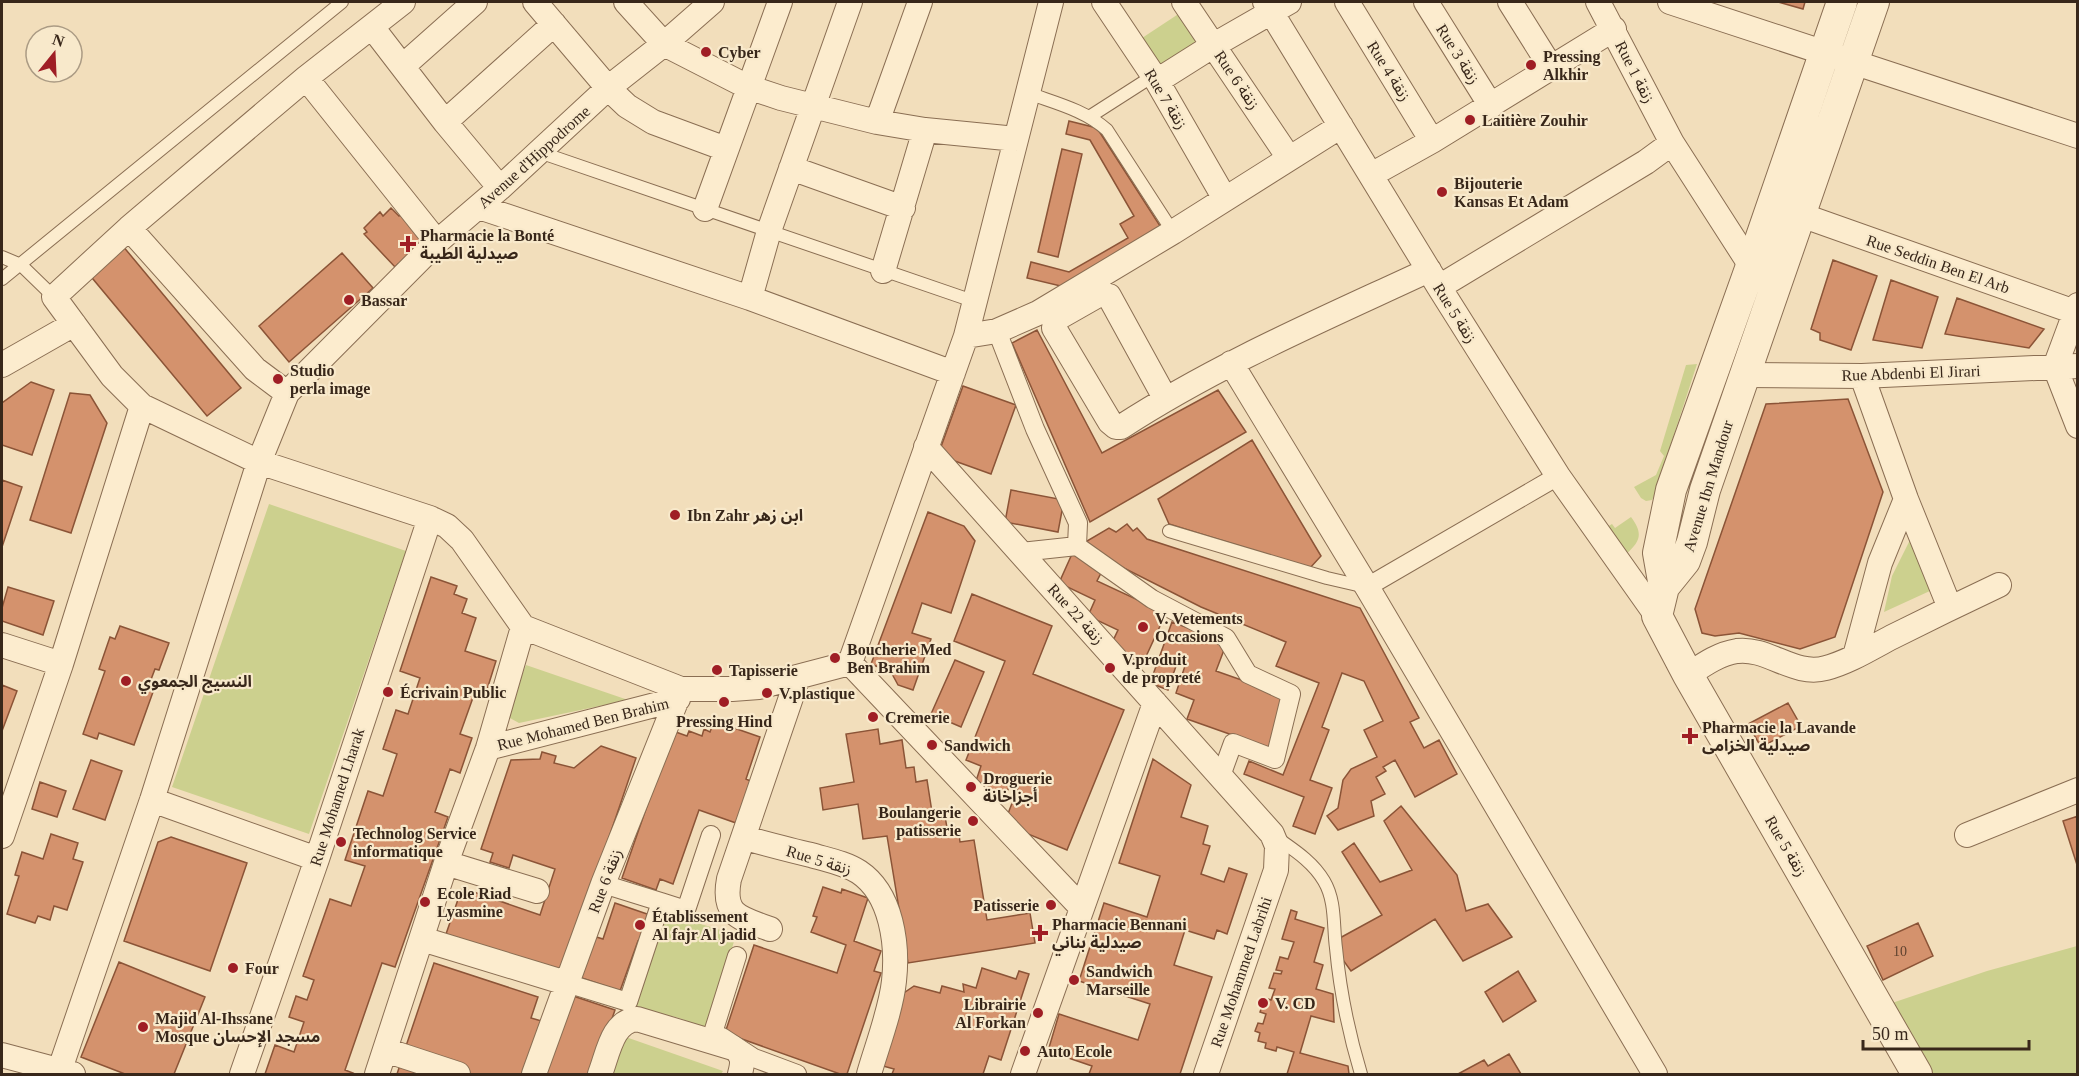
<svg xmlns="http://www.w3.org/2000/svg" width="2079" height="1076" font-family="'Times New Roman','Noto Sans Arabic',serif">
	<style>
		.green { fill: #ccd08e }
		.building { fill: #d4926d; stroke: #8b5437; stroke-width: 1.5 }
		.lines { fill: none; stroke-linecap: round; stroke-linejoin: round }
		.service-casing { stroke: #8a6e53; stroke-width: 14 }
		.pedestrian-casing { stroke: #8a6e53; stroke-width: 20 }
		.minor-casing { stroke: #8a6e53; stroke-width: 26 }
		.tertiary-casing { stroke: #8a6e53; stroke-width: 32 }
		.service { stroke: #fcecce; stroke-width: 12 }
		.pedestrian { stroke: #fcecce; stroke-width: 18 }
		.minor { stroke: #fcecce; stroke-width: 24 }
		.tertiary { stroke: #fcecce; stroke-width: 30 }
		.poi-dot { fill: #9f1e25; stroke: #f8e9cb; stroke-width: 2 }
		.labels { text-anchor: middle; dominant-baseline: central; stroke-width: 4.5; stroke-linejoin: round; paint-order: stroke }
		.number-label { font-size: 14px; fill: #5f422f }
		.poi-label { font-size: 16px; font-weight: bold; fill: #38271a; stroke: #f8e9cb; text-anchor: start }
		.street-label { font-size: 16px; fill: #38271a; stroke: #f8e9cb }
	</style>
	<rect width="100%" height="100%" fill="#f2debb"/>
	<path class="green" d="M1183 11 1202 41 1159 69 1139 40Z
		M1697 364 1654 496 1652 500 1646 501 1641 498 1634 487 1656 475 1664 456 1660 451 1686 365Z
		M269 504 406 551 309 834 172 787Z
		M1631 517C1643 533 1641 541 1626 554L1600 531 1612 524 1615 528Z
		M1910 540 1932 590 1884 612 1892 576Z
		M526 665 628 700 519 723 506 716Z
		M666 913 736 935 706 1033C679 1012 663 1015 630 1014Z
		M2077 946V1074H1930L1889 1004 1987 971Z
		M620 1035 723 1071 721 1074H606Z"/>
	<path class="building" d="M1778 2H1805L1803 9Z
		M1069 121 1097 128 1162 229 1069 288 1027 278 1031 262 1069 272 1128 238 1120 224 1134 216 1090 140 1066 134Z
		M1062 149 1082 154 1058 257 1038 252Z
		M391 208 399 216 404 212 425 240 402 268 398 264 395 267 364 234 367 232 364 228 380 212 383 216Z
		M122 245 241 388 207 416 88 273Z
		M342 253 373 288 289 362 259 326Z
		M1833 260 1877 276 1851 350 1820 340V333L1811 329Z
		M1891 280 1938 297 1922 348 1873 340Z
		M1957 298 2044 329 2029 348 1945 334Z
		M1037 330 1102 453 1218 390 1246 432 1090 522 1012 343Z
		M31 382 54 390 32 455 2 445V403Z
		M963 386 1016 405 991 474 938 455Z
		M70 393 90 395 107 423 71 533 30 520Z
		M1848 399 1883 492 1835 637 1800 649 1739 633 1715 636 1702 633 1695 609 1766 404Z
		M1252 440 1321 556 1310 568 1169 524 1158 499Z
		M2 480 22 487 2 547Z
		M1011 490 1064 500 1058 532 1005 522Z
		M928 512 964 526 975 541 951 613 922 603 912 633 931 639 913 690 898 685 891 672 871 664Z
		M1127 524 1133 531 1137 528 1147 539 1360 608 1419 718 1410 722 1424 748 1439 740 1457 774 1415 797 1395 760 1383 767 1386 771 1376 777 1385 794 1371 801 1374 816 1338 830 1327 816 1338 808 1343 780 1351 769 1377 757 1364 730 1383 721 1364 681 1342 673 1322 727 1329 730 1310 780 1332 788 1315 834 1293 826 1304 797 1244 774 1249 761 1283 775 1319 683 1276 666 1286 642 1201 607 1094 553 1087 541 1109 528 1116 532Z
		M1072 554 1103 569 1097 581 1166 613 1143 663 1110 647 1118 630 1088 616 1095 600 1059 583Z
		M431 577 457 586 454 594 467 599 462 613 476 618 465 651 496 661 485 696 475 692 460 734 472 738 460 773 450 769 435 812 448 817 395 967 382 963 345 1070 353 1073 352 1074H265L275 1045 294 1052 304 1022 289 1017 296 996 307 1000 314 980 303 976 330 899 351 906 365 866 345 860 368 791 383 796 397 754 383 749 396 710 408 714 420 678 400 671Z
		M8 587 54 601 43 635 2 621V608Z
		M972 594 1052 626 1033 674 1124 710 1067 850 1004 824 1019 785 1011 782 1006 794 1000 792 998 798 986 793 989 786 976 781 981 766 966 760 1005 661 954 641Z
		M1172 622 1227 642 1216 671 1287 696 1269 748 1187 719 1194 700 1176 693 1185 666 1177 663 1168 690 1150 683Z
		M120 626 169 643 159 670 155 669 147 690 153 692 134 745 99 733 97 739 83 734 105 671 99 669 110 637 115 639Z
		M955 660 984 672 961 727 931 714Z
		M2 685 17 691 2 731Z
		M1788 703 1801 726 1761 747 1748 724Z
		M714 721 760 737 746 779 755 783 736 823 699 810 673 884 660 879 656 890 622 878 673 731 687 736 689 731 702 736 704 729 710 732Z
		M878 729 880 744 902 740 906 768 914 767 916 782 927 780 932 812 944 810 947 828 958 827 960 842 974 840 987 920 1030 913 1035 943 908 963 887 836 863 839 858 804 823 810 820 788 854 782 846 734Z
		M601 746 636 758 563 973 446 934 462 888 540 915 555 869 513 855 509 868 490 862 493 853 481 849 511 760 540 759 542 752 556 756 554 763 574 768Z
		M1153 759 1191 785 1181 817 1208 826 1203 844 1210 846 1201 874 1224 882 1229 868 1247 874 1227 934 1217 930 1214 939 1185 930 1174 965 1212 977 1180 1074H1089L1092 1066 1048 1051 1059 1014 1138 1040 1150 1004 1079 981 1104 903 1147 917 1160 876 1119 863Z
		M91 760 122 771 105 820 73 809Z
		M40 782 66 791 57 817 32 809Z
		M1401 806 1457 875 1466 911 1488 904 1512 937 1463 961 1435 919 1351 971 1343 960 1338 939 1382 915 1342 852 1354 843 1380 882 1412 870 1384 821Z
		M2078 816V868L2063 821Z
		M51 834 78 843 73 859 83 862 67 910 54 906 50 920 38 916 35 923 7 914 19 876 15 875 22 852 43 859Z
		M171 837 247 863 210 971 124 941 158 842Z
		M823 887 841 893 842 889 868 898 854 941 881 951 874 971 881 973 847 1074H840L725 1033 754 945 837 973 846 945 811 932 817 917 813 916Z
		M615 903 650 915 641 942 638 941 620 991 579 977 593 936 603 939Z
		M1291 910 1297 912 1295 919 1324 928 1314 962 1323 965 1316 989 1333 994 1334 1022 1311 1016 1300 1053 1348 1066 1349 1074H1287L1294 1052 1277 1047 1276 1051 1265 1048 1266 1043 1258 1041 1260 1033 1255 1031 1258 1023 1263 1024 1266 1014 1260 1012 1265 998 1271 1000 1275 989 1269 988 1274 973 1281 974 1282 971 1276 970 1280 957 1288 959 1294 942 1282 939Z
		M1918 923 1933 956 1883 980 1867 946Z
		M119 962 205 997 174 1074H125L81 1057Z
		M434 963 538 997 531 1018 545 1022 528 1074H471L404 1052Z
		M982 968 1016 979 1019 971 1029 974 1001 1060 989 1056 983 1074H892L894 1069 883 1066 898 997 914 986 940 993 942 986 964 992 963 984 976 988Z
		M1518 971 1536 1001 1503 1022 1485 992Z
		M570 995 615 1010 593 1074H543Z
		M1509 1054 1521 1074H1458L1484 1060 1488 1066Z
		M401 1062 437 1074H397Z"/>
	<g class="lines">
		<defs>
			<path id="service" d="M1028 93C1055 103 1085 110 1107 130L1173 232
				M1089 117 1153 76
				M539 152 976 302
				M2 257 21 265 54 297
				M2 279 342 2
				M1169 531 1327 578 1366 587
				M1277 838C1294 850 1313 862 1324 881 1336 901 1333 926 1336 948 1340 991 1349 1034 1361 1074"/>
			<path id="pedestrian" d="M997 331 1035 429 1078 523 1077 546
				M1021 552 1077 546 1152 599 1226 638 1248 674 1291 694 1275 759 1233 743 1221 776
				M1367 587 1558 476
				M603 884 661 902 664 910
				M737 956 712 1036 722 1037 754 1058 797 1074
				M566 983 628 1002 661 902 686 910 711 835"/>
			<path id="minor" d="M403 2 306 78 129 228 54 297 112 376 142 406 259 462 430 518 447 526 462 540 523 627 681 689H732L759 687 850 663
				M535 2 608 88 627 106 653 122 726 149
				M626 2 664 44 748 87 781 98 877 122 925 130 1016 139
				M1104 2 1157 81 1225 199
				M1184 2 1289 158
				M1265 2 1439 287 1558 476 1657 616
				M1347 2 1432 141
				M1426 2 1491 106
				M1510 2 1552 69
				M1598 2 1672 143 1751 266
				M1670 2 2078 136
				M372 27 445 122 500 188
				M403 66 475 2
				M306 78 437 242
				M1157 81 1214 45 1289 2
				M445 122 554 24
				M877 122 920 2
				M791 168 903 208
				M1371 175 1432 141 1614 29
				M479 207 750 298 953 373
				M705 209 780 2
				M1801 215 2075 312
				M129 228 255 369 287 393
				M883 271 925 130
				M1439 287 1646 162 1672 143
				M750 298 769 231 850 2
				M2078 305 2055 367 2078 426
				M966 336 997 331 1038 313 1173 232 1341 126
				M1231 363 1367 587 1655 1074
				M2 365 74 324
				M1744 375 1862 376 2078 366
				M1862 376 1906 499 1950 608
				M1165 398 1109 296 1100 294 1056 319 1054 328 1110 422 1116 427H1121C1218 364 1324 319 1429 270
				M926 447 1272 834 1277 846 1276 870 1206 1074
				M2 645 61 664
				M1855 656 1880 563 1906 499
				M850 663 966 336 1051 2
				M850 663 1081 907
				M1688 675C1703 665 1718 654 1737 651 1768 647 1794 677 1826 668 1849 662 1871 648 1892 637 1928 619 1963 602 1999 585
				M488 748 678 699
				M152 800 317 859
				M1967 835 2078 790
				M2 836 61 664 142 406
				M745 838C767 844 789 850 811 855 828 860 845 863 859 872 892 894 898 945 894 981 891 1010 877 1046 869 1074
				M446 863 537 891
				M770 929C740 918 722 916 729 879L798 677
				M422 939 566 983
				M385 1050 458 1074
				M2 1055 73 1074
				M60 1069 152 800 259 462 287 393 437 242 500 188 608 88 664 44 712 2
				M242 1074 317 859 430 518
				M377 1074 446 863 488 748 523 627
				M534 1074 603 884 681 689
				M600 1074C608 1054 612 1021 637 1019L733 1048C744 1055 743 1063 740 1074
				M1023 1074 1155 703"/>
			<path id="tertiary" d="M1842 2 1751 266 1671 490 1658 553 1664 587 1657 616 1688 675 1917 1074
				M1664 587 1685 561 1692 542 1705 490 1874 2"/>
		</defs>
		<use href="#service" class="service-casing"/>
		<use href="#pedestrian" class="pedestrian-casing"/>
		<use href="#minor" class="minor-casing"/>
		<use href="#tertiary" class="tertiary-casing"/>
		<use href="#service" class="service"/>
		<use href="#pedestrian" class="pedestrian"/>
		<use href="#minor" class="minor"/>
		<use href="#tertiary" class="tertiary"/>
	</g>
	<g class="poi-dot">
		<circle cx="706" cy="52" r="6"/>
		<circle cx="1531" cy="65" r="6"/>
		<circle cx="1470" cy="120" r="6"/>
		<circle cx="1442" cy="192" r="6"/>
		<path d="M405 235h6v6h6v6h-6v6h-6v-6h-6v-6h6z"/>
		<circle cx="349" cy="300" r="6"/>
		<circle cx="278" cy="379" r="6"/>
		<circle cx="675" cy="515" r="6"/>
		<circle cx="1143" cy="627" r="6"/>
		<circle cx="835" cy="658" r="6"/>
		<circle cx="1110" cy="668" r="6"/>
		<circle cx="717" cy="670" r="6"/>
		<circle cx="126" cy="681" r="6"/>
		<circle cx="388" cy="692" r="6"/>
		<circle cx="767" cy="693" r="6"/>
		<circle cx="724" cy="702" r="6"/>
		<circle cx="873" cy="717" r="6"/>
		<path d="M1687 727h6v6h6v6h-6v6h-6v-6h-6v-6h6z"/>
		<circle cx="932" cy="745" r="6"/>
		<circle cx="971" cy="787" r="6"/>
		<circle cx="973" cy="821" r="6"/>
		<circle cx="341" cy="842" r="6"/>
		<circle cx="425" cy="902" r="6"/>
		<circle cx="1051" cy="905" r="6"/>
		<circle cx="640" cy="925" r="6"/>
		<path d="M1037 924h6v6h6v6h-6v6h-6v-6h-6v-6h6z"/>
		<circle cx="233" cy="968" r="6"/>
		<circle cx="1074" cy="980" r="6"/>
		<circle cx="1263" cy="1003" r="6"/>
		<circle cx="1038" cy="1013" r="6"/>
		<circle cx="143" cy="1027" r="6"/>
		<circle cx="1025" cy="1051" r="6"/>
	</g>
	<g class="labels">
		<g class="number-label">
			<text x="1900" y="951">10</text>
		</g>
		<g class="poi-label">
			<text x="718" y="52">Cyber</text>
			<text x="1543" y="56">Pressing<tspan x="1543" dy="18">Alkhir</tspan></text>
			<text x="1482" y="120">Laitière Zouhir</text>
			<text x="1454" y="183">Bijouterie<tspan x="1454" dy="18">Kansas Et Adam</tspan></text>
			<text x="420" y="235">Pharmacie la Bonté<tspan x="420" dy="18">صيدلية الطيبة</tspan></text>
			<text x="361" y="300">Bassar</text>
			<text x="290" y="370">Studio<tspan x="290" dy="18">perla image</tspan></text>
			<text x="687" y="515">Ibn Zahr ابن زهر</text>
			<text x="1155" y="618">V. Vetements<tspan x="1155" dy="18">Occasions</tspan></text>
			<text x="847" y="649">Boucherie Med<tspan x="847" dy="18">Ben Brahim</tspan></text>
			<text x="1122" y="659">V.produit<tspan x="1122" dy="18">de propreté</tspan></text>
			<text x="729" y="670">Tapisserie</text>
			<text x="138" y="681">النسيج الجمعوي</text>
			<text x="400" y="692">Écrivain Public</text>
			<text x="779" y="693">V.plastique</text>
			<text x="885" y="717">Cremerie</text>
			<text x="724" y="721" text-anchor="middle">Pressing Hind</text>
			<text x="1702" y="727">Pharmacie la Lavande<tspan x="1702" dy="18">صيدلية الخزامى</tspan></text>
			<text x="944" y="745">Sandwich</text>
			<text x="983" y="778">Droguerie<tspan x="983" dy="18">أجزاخانة</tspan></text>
			<text x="961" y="812" text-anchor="end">Boulangerie<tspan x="961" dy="18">patisserie</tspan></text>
			<text x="353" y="833">Technolog Service<tspan x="353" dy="18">informatique</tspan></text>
			<text x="437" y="893">Ecole Riad<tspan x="437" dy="18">Lyasmine</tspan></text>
			<text x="1039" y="905" text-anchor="end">Patisserie</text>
			<text x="652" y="916">Établissement<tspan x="652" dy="18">Al fajr Al jadid</tspan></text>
			<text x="1052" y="924">Pharmacie Bennani<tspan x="1052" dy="18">صيدلية بناني</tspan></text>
			<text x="245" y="968">Four</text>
			<text x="1086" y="971">Sandwich<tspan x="1086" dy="18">Marseille</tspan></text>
			<text x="1275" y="1003">V. CD</text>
			<text x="1026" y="1004" text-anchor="end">Librairie<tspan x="1026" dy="18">Al Forkan</tspan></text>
			<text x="155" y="1018">Majid Al-Ihssane<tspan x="155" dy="18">Mosque مسجد الإحسان</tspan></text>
			<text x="1037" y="1051">Auto Ecole</text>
		</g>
		<g class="street-label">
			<text transform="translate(1458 54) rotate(58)">Rue 3 زنقة</text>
			<text transform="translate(1389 71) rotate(58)">Rue 4 زنقة</text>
			<text transform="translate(1635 72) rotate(63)">Rue 1 زنقة</text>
			<text transform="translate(1237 80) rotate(56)">Rue 6 زنقة</text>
			<text transform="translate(1166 99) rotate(59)">Rue 7 زنقة</text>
			<text transform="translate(534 157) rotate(-42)">Avenue d'Hippodrome</text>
			<text transform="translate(1938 264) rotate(19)">Rue Seddin Ben El Arb</text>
			<text transform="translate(1455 313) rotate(58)">Rue 5 زنقة</text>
			<text transform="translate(1911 373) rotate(-2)">Rue Abdenbi El Jirari</text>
			<text transform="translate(1708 486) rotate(-73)">Avenue Ibn Mandour</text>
			<text transform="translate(1076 614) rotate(48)">Rue 22 زنقة</text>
			<text transform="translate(583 724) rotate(-14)">Rue Mohamed Ben Brahim</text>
			<text transform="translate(337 797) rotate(-72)">Rue Mohamed Lharak</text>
			<text transform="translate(1786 846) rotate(60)">Rue 5 زنقة</text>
			<text transform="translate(819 860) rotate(17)">Rue 5 زنقة</text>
			<text transform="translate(605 881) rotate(-69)">Rue 6 زنقة</text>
			<text transform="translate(1241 972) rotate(-71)">Rue Mohammed Labrihi</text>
		</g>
	</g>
	<rect width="2079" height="1076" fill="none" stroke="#38271a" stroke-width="6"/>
	<g transform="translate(54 54) rotate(18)"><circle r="28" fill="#f8e9cb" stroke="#ab9b84" stroke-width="1.5"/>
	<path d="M0-4.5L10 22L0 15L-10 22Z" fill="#9f1e25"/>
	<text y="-9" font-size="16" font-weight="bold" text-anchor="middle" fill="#38271a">N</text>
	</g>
	<path d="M1863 1040v9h166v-9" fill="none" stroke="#38271a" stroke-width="3"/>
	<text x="1872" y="1040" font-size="18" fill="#38271a" stroke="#f8e9cb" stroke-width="4.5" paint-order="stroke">50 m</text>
</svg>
